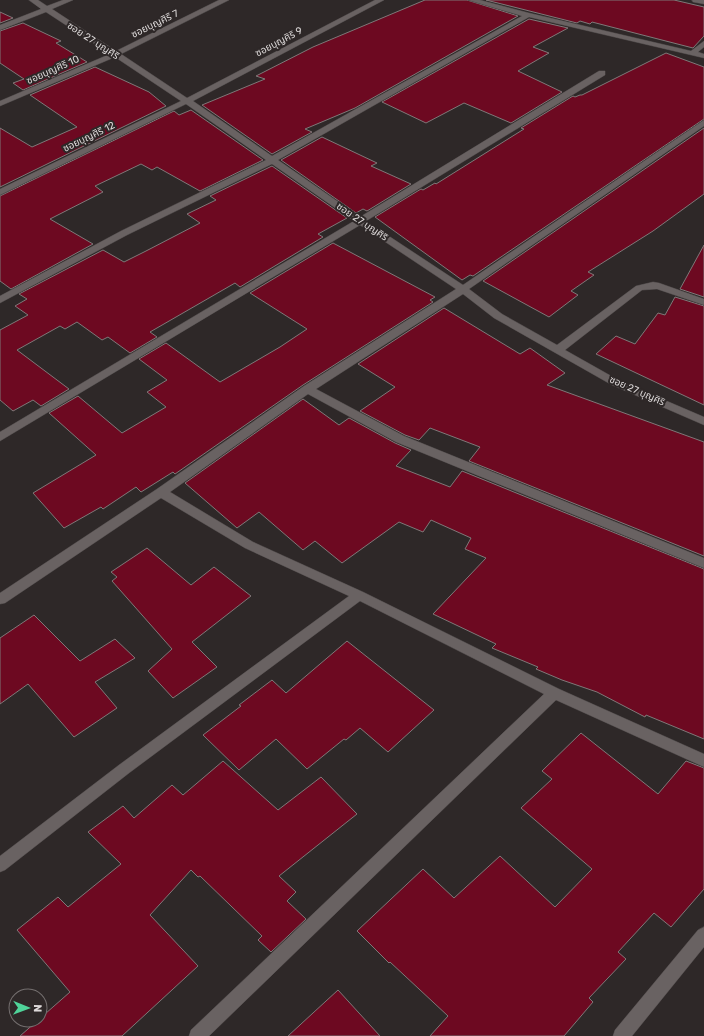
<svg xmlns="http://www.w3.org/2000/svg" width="704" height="1036" font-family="Rubik,'Noto Sans Thai',sans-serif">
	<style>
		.building { fill: #6d0921; stroke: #7f7878 }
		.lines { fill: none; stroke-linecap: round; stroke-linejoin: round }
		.minor-casing { stroke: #4a4545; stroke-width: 1 }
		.minor { fill: #696262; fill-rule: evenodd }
		.labels { text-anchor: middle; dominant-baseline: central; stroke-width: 4; stroke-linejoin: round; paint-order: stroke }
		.far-street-label { font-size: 10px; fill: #ddd9d9; stroke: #2e2828 }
	</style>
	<rect width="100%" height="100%" fill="#2e2828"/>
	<path class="building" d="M425 0H467L518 16 355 108 305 129 312 132 272 154 202 105 265 79 256 76 313 47Z
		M486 0H674L704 7V36L693 48 592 22 590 24 580 21 577 23Z
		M0 12 13 18 0 23Z
		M529 19 568 28 533 47 549 53 518 71 562 92 511 123 464 103 426 123 382 102Z
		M23 23 61 41 56 43 87 62 23 90 13 83 24 79 0 63V31Z
		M666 53 704 67V119L473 276 470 275 462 280 375 217 421 189 423 190 435 183 436 184 524 129 521 128 573 96 575 97 580 95H582Z
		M95 67 149 92 166 106 0 187V128L32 147 77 127 30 95Z
		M191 110 263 160 200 191 157 167 152 170 141 164 95 186 103 192 50 219 93 244 11 289 0 281V196L174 111 179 115Z
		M704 128V194L653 231 588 272 594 275 571 291 578 295 549 317 483 281Z
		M322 137 377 163 371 166 411 184 367 211 363 209 356 213 281 160Z
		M272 166 347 218 318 234 323 237 240 287 235 283 150 332 157 337 130 353 108 337 102 340 77 322 65 329 60 326 17 350 69 389 41 406 33 400 13 411 0 400V330L28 315 15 306 27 299 19 294 103 250 124 262 146 251 200 223 187 214 216 200 210 196Z
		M333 243 435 297 430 300 433 302 303 385 175 474 173 472 141 492 136 487 103 509 101 507 64 528 33 493 96 455 49 413 78 396 122 433 166 407 147 392 167 380 139 359 166 343 220 382 280 347 307 329 250 293Z
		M704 245V297L680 289Z
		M675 297 704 306V405L596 354 616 336 635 344 658 313 665 315Z
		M444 308 520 354 530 348 565 373 547 385 704 442V556L469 461 480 447 430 428 419 440 405 435 360 411 395 387 358 364Z
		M303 399 339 425 349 418 395 443 411 450 396 466 450 487 462 471 704 569V739L646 715 645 717 597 692 562 680 536 669 538 667 492 648 496 644 433 614 486 558 465 549 471 538 431 520 423 532 399 522 342 563 315 541 303 550 259 512 237 528 185 483Z
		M147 548 191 585 214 567 251 596 192 642 217 667 173 698 148 671 172 649 112 581 117 577 111 572Z
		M34 615 80 661 115 639 135 658 95 682 117 708 74 737 28 684 0 704V638Z
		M347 641 434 710 388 752 360 728 346 740 344 739 307 769 276 739 239 770 203 735 241 706 239 705 272 680 286 693Z
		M581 733 658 794 686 761 704 768V889L671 927 654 913 618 952 626 959 589 998 593 1002 564 1036H430L448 1016 390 962 389 963 357 931 423 869 454 898 500 856 555 907 592 869 521 808 552 779 542 771Z
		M223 761 278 810 321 777 357 814 279 876 296 892 287 901 306 919 271 952 258 940 262 936 200 876 198 877 191 870 150 915 198 966 122 1036H20L70 992 17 930 58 897 68 907 121 864 88 832 123 806 134 818 172 785 183 795Z
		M338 990 380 1036H288Z"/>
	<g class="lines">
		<defs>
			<path id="minor" d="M29 0H38L47 6 63 0H73L52 9 116 51 219 0H229L121 54 187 98 375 0H384L193 101 272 156 522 16 468 0H480L529 13 691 51 704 41V47L698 52 704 54V58L529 17 278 160 360 217 599 71H605V75L366 221 463 285 704 120V126L469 289 502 314 557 345 636 286 653 282 659 283 704 299V305L657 289 642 290 565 350 620 381 704 417V425L612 385 494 318 463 294 316 389 404 436 704 558V568L396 442 308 394 170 492 253 542 363 592 559 689 704 754V767L556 700 209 1036H189L191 1030 544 694 360 601 129 773 5 870 0 872V856L119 765 349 596 245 548 161 498 5 603 0 604V593L157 489 304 386 456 289 360 225 0 441V432L354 221 272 164 127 235 0 303V296L121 231 266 160 186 104 0 195V189L181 101 115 57 0 106V101L110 54 46 12 0 30V25L41 9Z
				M692 0H704V4L693 2Z
				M704 927V947L632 1036H613L615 1030 698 930Z"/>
		</defs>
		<use href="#minor" class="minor-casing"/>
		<use href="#minor" class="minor"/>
	</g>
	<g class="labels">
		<g class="far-street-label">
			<text transform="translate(155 24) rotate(-26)">ซอยบุญศิริ 7</text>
			<text transform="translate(93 41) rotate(33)">ซอย 27 บุญศิริ</text>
			<text transform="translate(279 42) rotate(-28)">ซอยบุญศิริ 9</text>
			<text transform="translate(53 70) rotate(-24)">ซอยบุญศิริ 10</text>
			<text transform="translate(89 137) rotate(-26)">ซอยบุญศิริ 12</text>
			<text transform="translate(362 222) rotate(34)">ซอย 27 บุญศิริ</text>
			<text transform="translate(637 391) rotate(24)">ซอย 27 บุญศิริ</text>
		</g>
	</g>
	<g transform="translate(28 1008) rotate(91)"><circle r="19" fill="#2e2828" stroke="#746f6f"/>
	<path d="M0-3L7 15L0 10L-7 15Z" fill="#4fd399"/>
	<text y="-6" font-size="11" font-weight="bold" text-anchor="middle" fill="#ddd9d9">N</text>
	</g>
</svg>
